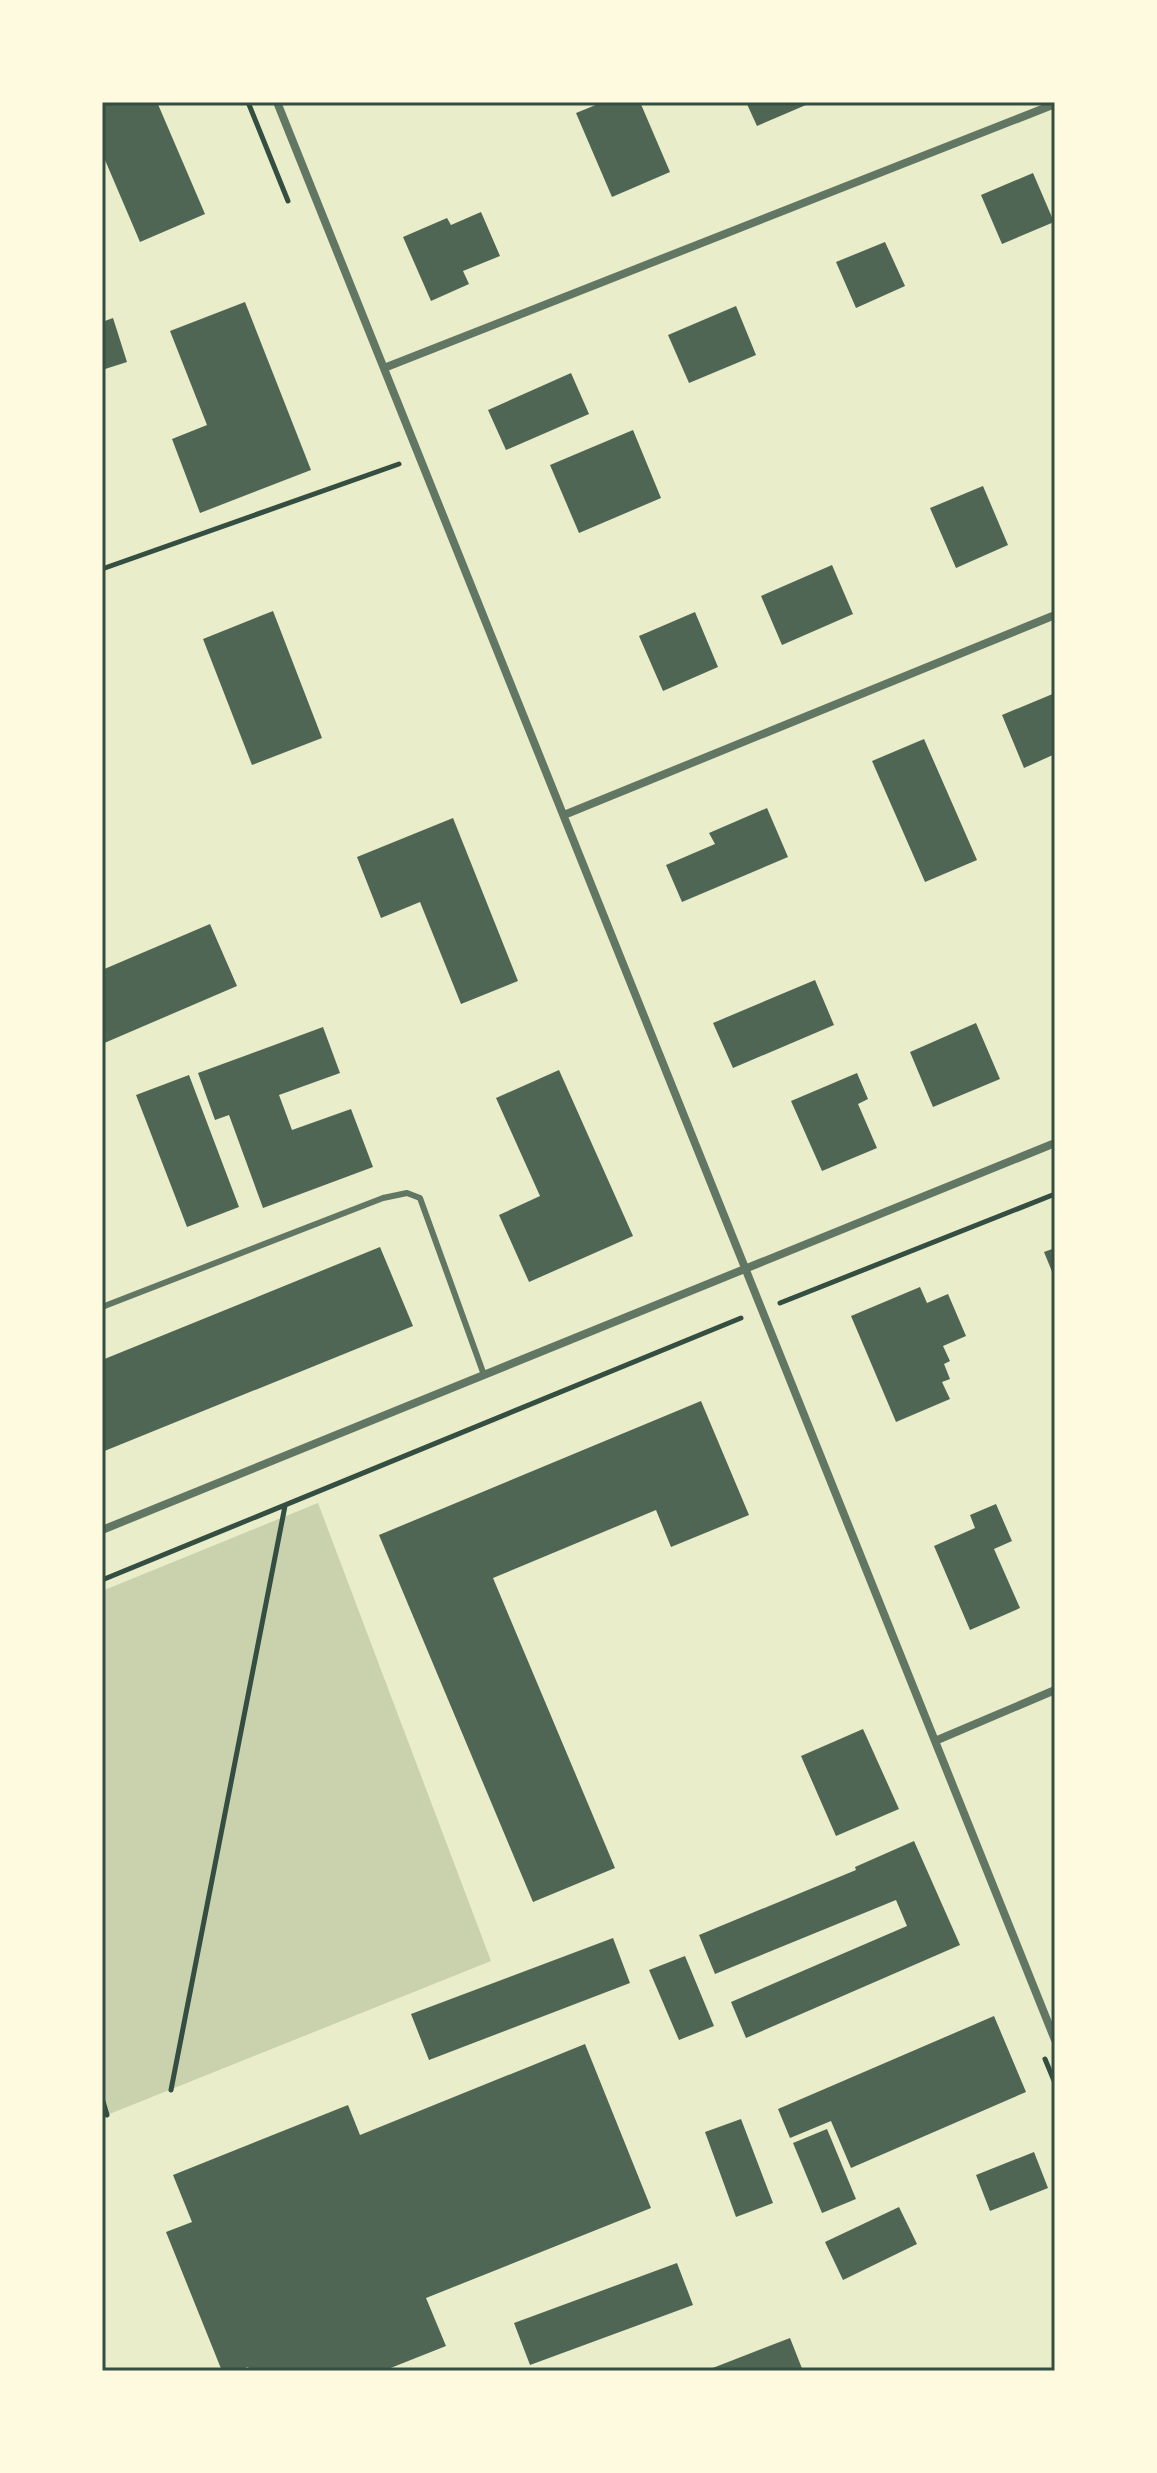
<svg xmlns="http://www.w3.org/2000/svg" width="1157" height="2473" font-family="Inter,sans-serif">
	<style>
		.green { fill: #cad2ad }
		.building { fill: #4f6655 }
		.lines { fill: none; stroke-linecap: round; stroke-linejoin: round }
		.path { stroke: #344e41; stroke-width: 5 }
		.service { stroke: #617663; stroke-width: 6 }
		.minor { stroke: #617663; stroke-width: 8 }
		.neatline { fill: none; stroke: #344e41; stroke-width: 3 }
	</style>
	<rect width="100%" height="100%" fill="#e9edc9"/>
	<path class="green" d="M318 1503 491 1961 102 2117V1591Z"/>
	<path class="building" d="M102 102H157L205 214 140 242 102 153Z
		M603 102H640L670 172 612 197 576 113Z
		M746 102H813L757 126Z
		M1033 173 1054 222 1002 244 981 195Z
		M481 212 500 256 463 271 469 284 431 301 403 237 447 218 451 225Z
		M885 242 905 286 856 308 836 262Z
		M245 302 311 470 200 513 172 439 207 425 170 331Z
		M736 306 756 355 689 383 668 335Z
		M113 318 127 362 102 370V322Z
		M571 373 589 414 506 450 488 410Z
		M633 430 661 498 579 533 550 465Z
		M983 486 1008 545 956 568 930 508Z
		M832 565 853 614 782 645 761 596Z
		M273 611 322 738 252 765 203 639Z
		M695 612 718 667 663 691 639 636Z
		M1055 693V754L1024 768 1002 715Z
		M924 739 977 860 925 882 872 761Z
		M767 808 788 857 682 902 666 865 715 844 709 833Z
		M453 818 518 981 461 1004 420 902 381 918 357 857Z
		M210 924 237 986 102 1044V970Z
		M815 980 834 1025 733 1068 713 1023Z
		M976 1023 1000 1079 933 1107 910 1052Z
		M323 1027 340 1073 279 1095 292 1130 351 1109 373 1167 263 1208 229 1115 215 1120 198 1073Z
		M559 1070 633 1236 529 1282 499 1215 540 1196 496 1098Z
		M857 1073 868 1099 858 1104 877 1148 822 1171 791 1101Z
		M189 1075 239 1207 187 1227 136 1095Z
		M380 1247 413 1326 102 1452V1360Z
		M1055 1248V1279L1044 1252Z
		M920 1287 927 1303 948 1294 966 1336 943 1346 950 1361 944 1364 950 1379 942 1382 950 1399 896 1422 851 1316Z
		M701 1401 749 1515 671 1547 656 1510 493 1578 615 1868 533 1902 379 1535Z
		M996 1504 1012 1541 994 1549 1020 1608 970 1630 934 1546 975 1528 970 1515Z
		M863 1729 899 1809 836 1836 801 1756Z
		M914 1841 960 1945 746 2038 731 2002 907 1926 896 1900 715 1974 699 1935 856 1870 855 1867Z
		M613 1938 630 1983 429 2060 411 2014Z
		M685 1956 714 2026 679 2040 649 1970Z
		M994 2016 1026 2092 851 2168 831 2121 790 2138 778 2109Z
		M585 2044 651 2208 426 2298 446 2346 383 2371H250L248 2367 238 2371H222L166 2232 192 2222 173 2175 348 2105 360 2135Z
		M741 2119 773 2203 736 2217 705 2132Z
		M827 2129 856 2199 822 2213 793 2143Z
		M1034 2152 1048 2188 990 2211 976 2175Z
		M899 2207 917 2244 843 2280 825 2242Z
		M677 2263 693 2305 530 2365 514 2323Z
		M790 2338 803 2371H705Z"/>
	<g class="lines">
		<path class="path" d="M248 102 288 201
			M102 569 399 464
			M780 1303 1055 1194
			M102 1580 741 1318
			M1045 2059 1055 2083
			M171 2090 285 1506
			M102 2098 107 2115"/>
		<path class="service" d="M102 1307 383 1198 407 1193 420 1198 484 1375"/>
		<path class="minor" d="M277 102 1055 2040
			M384 368 1055 104
			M564 815 1055 615
			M102 1530 1055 1143
			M935 1741 1055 1690"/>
	</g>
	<rect width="1157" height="2473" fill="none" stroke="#fefae0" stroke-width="208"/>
	<rect x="104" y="104" width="949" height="2265" class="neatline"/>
</svg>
